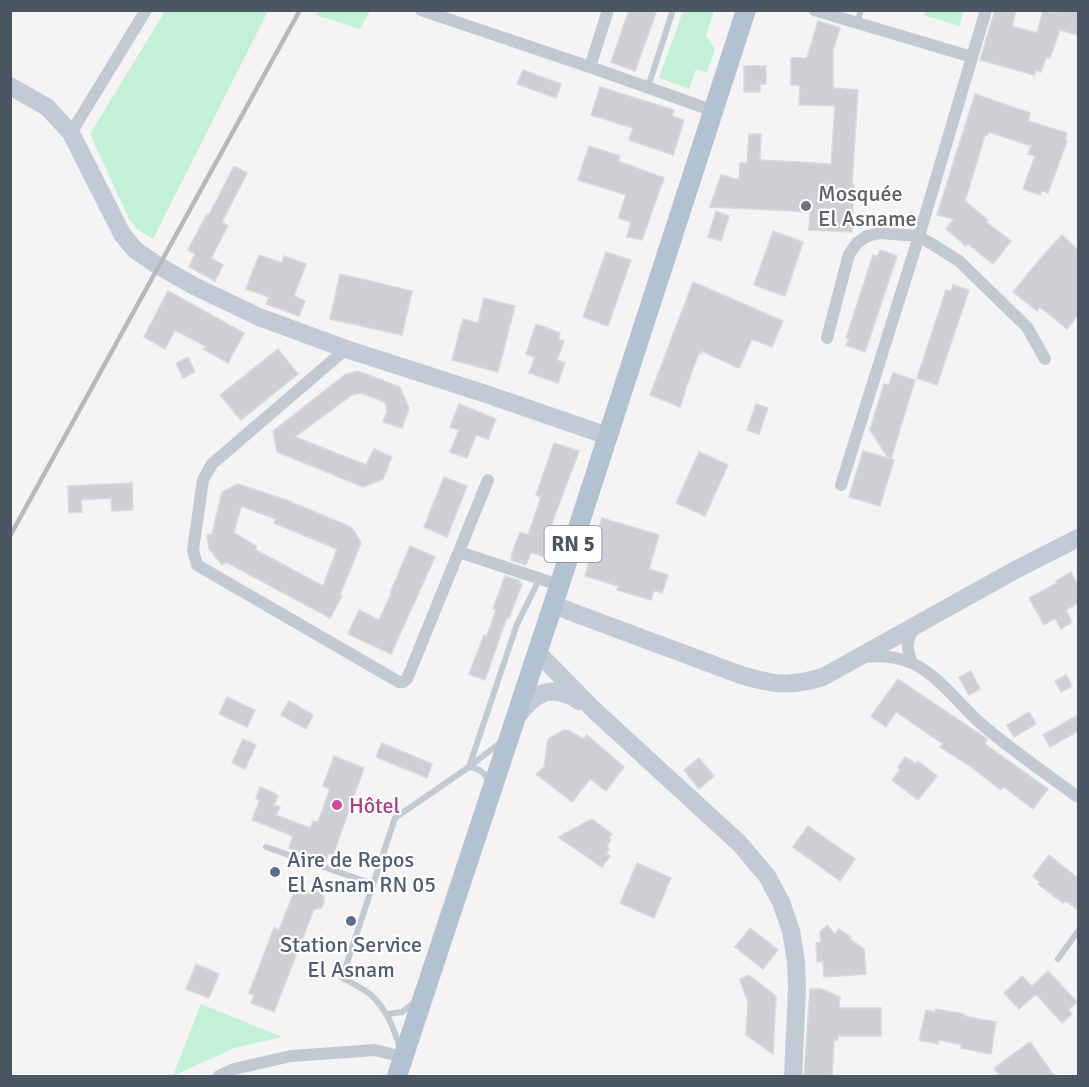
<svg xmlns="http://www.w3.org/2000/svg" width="1089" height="1087" font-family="Signika,sans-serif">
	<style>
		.green { fill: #c3f1d5 }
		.building { fill: #cdcfd5; stroke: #d7d9de; stroke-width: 1.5; fill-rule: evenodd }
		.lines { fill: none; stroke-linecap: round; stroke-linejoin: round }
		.lane { stroke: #c1cad2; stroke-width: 6 }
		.street { stroke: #c1cad2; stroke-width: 12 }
		.secondary { stroke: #c1cbd6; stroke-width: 18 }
		.primary { stroke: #b3c2d1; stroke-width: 20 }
		.rail { stroke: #b5b8bd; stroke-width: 4.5 }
		.worship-dot { fill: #6b7280; stroke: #fff; stroke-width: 2 }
		.hotel-dot { fill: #d1479c; stroke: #fff; stroke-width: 2 }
		.service-dot { fill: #5c6f8a; stroke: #fff; stroke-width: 2 }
		.labels { text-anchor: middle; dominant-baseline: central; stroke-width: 4.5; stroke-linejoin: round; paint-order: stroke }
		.shield { fill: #fff; stroke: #808990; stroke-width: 1.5 }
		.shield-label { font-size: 21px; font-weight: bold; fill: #4a5661 }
		.worship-label { font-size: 22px; fill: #5b616d; stroke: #fff; text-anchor: start }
		.hotel-label { font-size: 22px; fill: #b23c85; stroke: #fff; text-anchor: start }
		.service-label { font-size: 22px; fill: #4e5e75; stroke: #fff; text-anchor: start }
	</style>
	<rect width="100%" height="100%" fill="#f5f3f3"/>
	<path class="green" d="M165 11H268L153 239 137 229 129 219 90 134Z
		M318 11V10L370 11 360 29 316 15Z
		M683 11H714L706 36 715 49 707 73 696 69 689 89 659 78Z
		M925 11V10L964 11 959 26 924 15Z
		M201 1004 282 1037 234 1048 173 1076Z"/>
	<path class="building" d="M629 10H657L635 71 611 62Z
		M995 10H1016L1012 26 1037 33 1043 10 1057 13V10H1078V35L1060 30 1050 58 1046 57 1041 72 1036 70 1034 75 980 60Z
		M818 21 840 28 833 50V88L858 90 852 184H854L852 232 809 230 810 212 710 207 721 175 739 180 740 163H747L749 134H761L760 160 831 164 835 106 799 105 800 85H791V58H807Z
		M744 66H766V84H760V92H744Z
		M523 70 561 84 556 98 517 84Z
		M600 87 674 110 672 116 684 120 673 155 629 140 633 128 591 115Z
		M975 94 1030 113 1028 121 1067 133 1065 140 1067 141 1048 193 1042 190 1040 195 1023 189 1035 156 1028 154 1031 146 989 132 988 135H985L965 201 988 220 986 222 1011 241 993 264 968 244 966 246 946 229 954 219 937 215Z
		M589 146 620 156 618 161 664 178 642 240 627 237 631 222 618 218 626 195 578 180Z
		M234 166 247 173 222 222 228 226 211 258 223 265 215 281 189 267 195 254 188 250 207 214 209 215Z
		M716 211 729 216 721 241 708 237Z
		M773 231 803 242 785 296 754 285Z
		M1062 235 1078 250V315L1067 329 1040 307 1037 311 1013 292 1041 258Z
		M880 250 897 256 865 352 846 345 849 339 846 338 873 255 878 256Z
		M606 252 631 260 608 326 583 317Z
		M259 255 282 263 284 256 306 264 294 296 305 301 299 316 266 304 269 297 246 289Z
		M340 274 412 291 402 335 330 319Z
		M693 282 783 321 772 347 752 339 739 368 701 351V354L699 353 684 393H685L680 407 650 395Z
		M953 285 969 290 937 385 917 378 946 290 951 291Z
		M168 291 244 333 228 363 203 349 207 347 175 330 165 349 144 337Z
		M484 298 515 306 498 372 452 360 463 319 478 323Z
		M536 324 560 333 558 339 564 341 557 360 565 363 558 383 529 373 535 357 526 354Z
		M278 349 298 374 241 420 220 395Z
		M188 357 195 372 183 378 176 363Z
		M358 371 400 387 409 408 402 428 383 422 387 411 385 402 361 393 352 395 295 437 366 465 374 449 392 457 383 479 363 487 277 452 273 431 346 374Z
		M893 373 915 380 891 459 894 460 880 506 849 497 863 451 888 458 870 430 884 384 889 385Z
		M459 404 496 419 488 439 476 435 467 458 450 452 459 430 450 427Z
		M756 404 768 408 759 434 747 430Z
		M554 443 579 451 549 531 553 533 544 557 531 552 526 565 511 560 512 557 511 556 520 532 528 535 541 497 536 495Z
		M699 452 728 465 705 516 676 503Z
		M444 477 467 486 447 537 424 527Z
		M132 483 133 510 112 511 111 498 81 500 82 512 69 513 68 486Z
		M238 484 289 501 351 527 355 532 361 543 340 595 342 596 330 618 226 562 222 565 209 549 207 535 212 534 222 492ZM241 506 276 519 274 523 337 549 323 586 256 550V546L234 533Z
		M602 518 659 535 649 569 668 575 662 593 654 590 651 600 617 590 618 586 585 576Z
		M410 546 435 557 391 654 348 634 359 610 379 620 391 594 390 593Z
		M1071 572 1078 586V603L1066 610 1072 622 1061 629 1055 618 1044 625 1029 598 1057 583 1056 581Z
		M505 576 520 581 519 583 522 584 509 618 507 617 485 680 469 674 484 635 487 636 496 610 493 609Z
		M971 671 980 689 969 695 959 677Z
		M1066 675 1072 686 1061 692 1055 681Z
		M898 679 987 739 985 744 1048 789 1033 809 1004 787 1001 790 970 766 940 747 943 744 896 712 886 727 871 716Z
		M227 697 255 710 247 727 219 714Z
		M289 701 313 715 306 729 281 715Z
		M1029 712 1036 724 1014 737 1007 725Z
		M1078 715V731L1050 747 1043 735Z
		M564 730 570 731 583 739 587 735 624 767 606 791 590 779 572 802 536 774 544 767 548 739Z
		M243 739 256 745 245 769 232 763Z
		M382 743 432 764 427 778 376 757Z
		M334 756 364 768 333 855 328 853 326 862 289 848 293 836 252 820 260 800 256 799 260 787 275 793 274 794 278 796 274 805 280 807 276 815 310 828 313 821 318 822 330 789 323 786Z
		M905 757 916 764 918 761 937 776 918 800 892 780 900 770 898 767Z
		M699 758 714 776 699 789 684 770Z
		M592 819 612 834 609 838 611 840 607 845 609 849 606 854 610 856 602 867 558 837Z
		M808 826 855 859 840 881 793 847Z
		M1049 855 1078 878V910L1066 901 1063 903 1038 884 1040 882 1033 876Z
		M637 863 671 878 654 918 620 903Z
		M296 887 310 893 313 891H318L322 894 324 898V903L321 908 314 909 274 1012 251 1003 254 995 249 993 274 928 279 930Z
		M827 925 835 934 839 929 851 937 850 939 864 949 866 974 824 977 823 961 817 962 816 943H821L820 932Z
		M750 928 778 950 763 969 735 947Z
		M196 964 219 974 209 998 186 989Z
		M1048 971 1077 1002 1068 1010 1072 1014 1062 1023 1036 994 1019 1009 1004 993 1022 976 1032 986Z
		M749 975 776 996 773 1054 746 1035 748 1003 740 979Z
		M810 989H821L840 997 839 1008H881V1036H838V1040H834L832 1077H804Z
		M936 1009 964 1014V1016L996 1022 991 1054 961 1048 962 1045 939 1040 938 1044 919 1040 926 1010 935 1012Z
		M1030 1042 1055 1077H1000L994 1068Z"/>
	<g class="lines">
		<path class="lane" d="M857 22 861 10
			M648 87 673 10
			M489 783C485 772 480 769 469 767L517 624 540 578
			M266 847 373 884
			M1058 959 1078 931
			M388 1014 402 1012 414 1003
			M400 1049C394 1028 387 1010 371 995 363 988 351 983 342 978L395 818 469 767 501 742"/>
		<path class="street" d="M421 10 590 67 714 111
			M814 10 972 57
			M590 67 608 10
			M71 133 146 10
			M827 338 849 254 857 243 867 236 880 233 919 236 959 261 1027 327 1045 359
			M346 349 212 464 203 480 193 550 197 565 399 682H403L407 679 488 480
			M841 485 919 236 986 10
			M459 552 559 585
			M865 657C882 655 899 657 914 664 940 677 958 703 979 722 1010 749 1045 773 1078 797
			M912 663C907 650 905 640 915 628
			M219 1076 234 1069 291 1056 375 1050 403 1057"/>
		<path class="secondary" d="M10 86 47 107 71 133 122 234 135 250 159 266 194 286 259 317 346 349 483 393 608 436
			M553 605 741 675C775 685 788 687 823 677L1015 570 1078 538
			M537 652 595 711 740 844 767 876 781 902 791 931 796 961 797 989 793 1076
			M517 717C534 692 553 683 579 701"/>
		<path class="primary" d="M397 1076 553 605 746 10"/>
		<path class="rail" d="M10 536 300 10"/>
	</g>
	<circle class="worship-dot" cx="806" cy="206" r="6"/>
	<circle class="hotel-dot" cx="337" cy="805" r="6"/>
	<g class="service-dot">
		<circle cx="275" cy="872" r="6"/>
		<circle cx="351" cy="921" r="6"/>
	</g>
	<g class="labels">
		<rect class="shield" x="544.5" y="526" width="57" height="36" rx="4.5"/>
		<g class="shield-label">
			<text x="573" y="544">RN 5</text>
		</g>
		<g class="worship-label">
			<text x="818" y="193">Mosquée<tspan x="818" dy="25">El Asname</tspan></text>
		</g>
		<g class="hotel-label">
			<text x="349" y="805">Hôtel</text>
		</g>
		<g class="service-label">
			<text x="287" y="859">Aire de Repos<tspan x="287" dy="25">El Asnam RN 05</tspan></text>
			<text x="351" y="944" text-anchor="middle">Station Service<tspan x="351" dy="25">El Asnam</tspan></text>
		</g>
	</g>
	<rect width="1089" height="1087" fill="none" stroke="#4a5661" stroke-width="24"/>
</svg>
